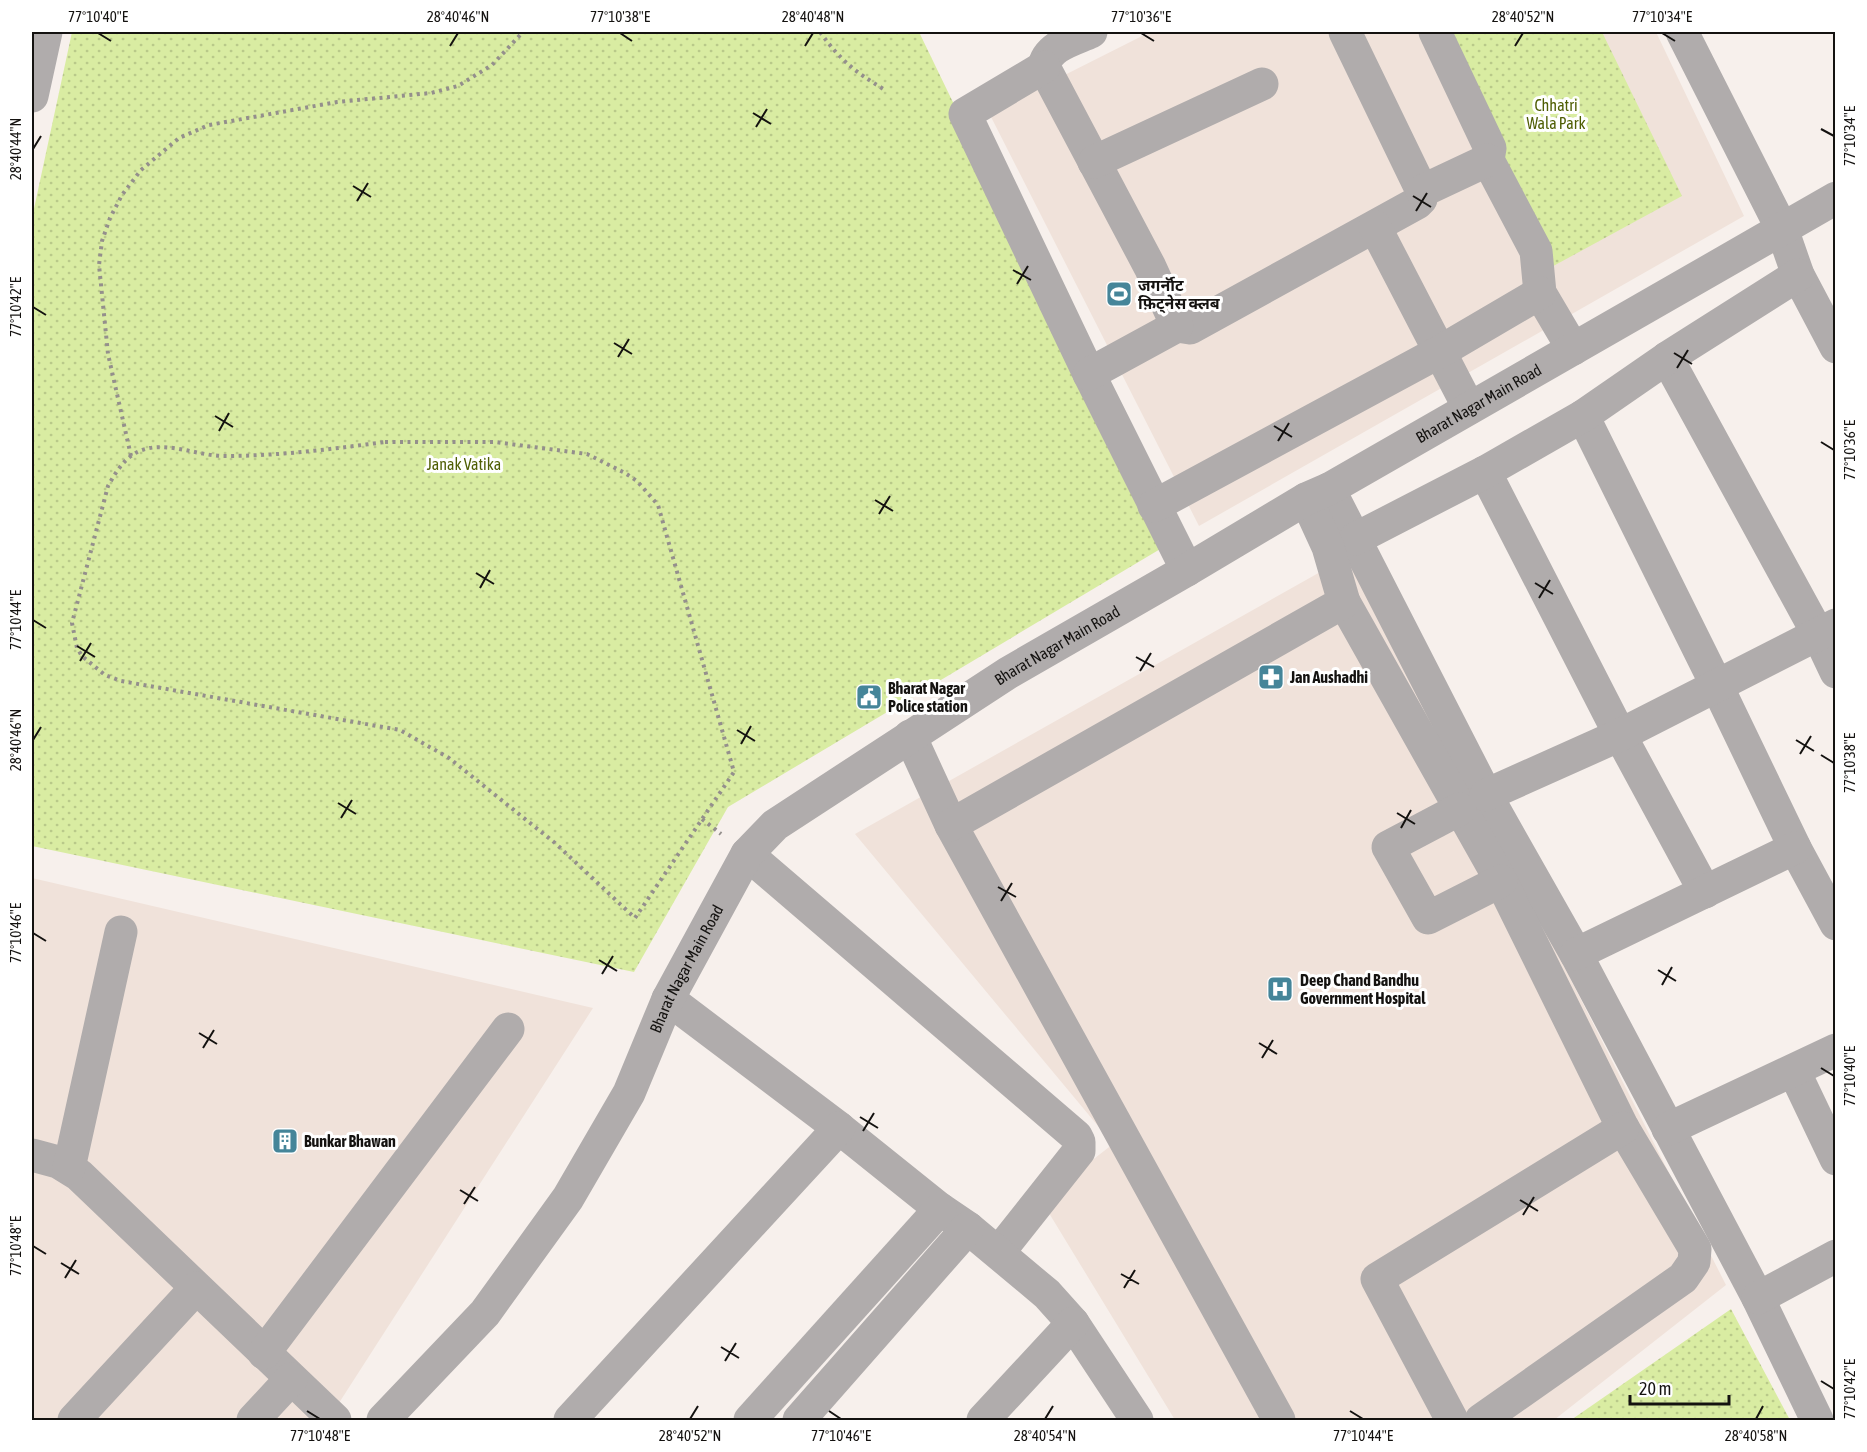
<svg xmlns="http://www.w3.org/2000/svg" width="1867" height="1452" font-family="'Asap Condensed','Noto Sans Devanagari',sans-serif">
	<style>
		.built { fill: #f0e2da }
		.park { fill: url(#park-dots) }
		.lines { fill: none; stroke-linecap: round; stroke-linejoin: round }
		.path { stroke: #948f8c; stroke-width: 4; stroke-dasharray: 3 4.5; stroke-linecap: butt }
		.minor { stroke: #b0acac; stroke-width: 33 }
		.ticks { fill: none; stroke: #141210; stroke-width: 2 }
		.labels { text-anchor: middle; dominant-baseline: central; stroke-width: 6; stroke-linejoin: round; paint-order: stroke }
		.park-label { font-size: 16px; fill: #4f5e04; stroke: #fff }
		.poi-label { font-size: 16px; font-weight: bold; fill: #141210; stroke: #fff; text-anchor: start }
		.street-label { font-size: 16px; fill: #141210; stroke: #fff }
		.neatline { fill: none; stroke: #141210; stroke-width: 2 }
		.ticks-label { font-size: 15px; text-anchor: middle; fill: #141210 }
	</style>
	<defs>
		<pattern id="park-dots" width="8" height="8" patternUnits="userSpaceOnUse" patternTransform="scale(1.5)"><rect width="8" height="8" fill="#d9eca2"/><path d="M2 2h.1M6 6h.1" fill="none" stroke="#b9c98a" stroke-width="1.8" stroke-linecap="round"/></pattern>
	</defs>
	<rect width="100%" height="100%" fill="#f7f0ec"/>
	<path class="built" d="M1150 32H1656L1744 216 1199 526 989 113Z
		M1354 553 1726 1285 1554 1420H1175L1041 1200 1113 1144 855 834Z
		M32 878 593 1008 328 1420H32Z"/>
	<path class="park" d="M72 32H919L1167 545 728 807 634 972 32 846V218Z
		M1430 32H1602L1682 196 1546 270Z
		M1731 1309 1790 1420H1571Z"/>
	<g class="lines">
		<path class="path" d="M820 32C841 61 854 71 885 90
			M385 442H495L587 454 625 473 637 481 658 505 734 772 635 918 555 843 449 758 400 730 121 681 105 675 82 656 77 648 72 623 108 486C116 472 125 456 142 450 168 441 198 456 224 456 279 456 332 449 385 442Z
			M131 456 108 354 99 265 102 241 110 218 122 195 141 170 179 138 209 125 337 102 431 93 458 86 492 65 523 32
			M702 819 721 834"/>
		<g class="minor">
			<path d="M1091 32C1073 40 1047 46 1044 67L1150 267 1177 326 1190 328 1417 203 1421 199 1422 191 1345 32"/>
			<path d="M1435 32 1490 148 1488 160 1536 251 1540 293 1573 349"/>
			<path d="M1682 32 1782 229 1798 275 1836 347"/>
			<path d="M1044 67 965 114 1089 374 1187 570"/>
			<path d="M32 96 46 32"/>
			<path d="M1094 162 1262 84"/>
			<path d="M1422 191 1488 160"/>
			<path d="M1375 227 1469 408"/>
			<path d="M1667 358 1818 634 1836 672"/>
			<path d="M1089 374 1177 326"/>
			<path d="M1583 416 1717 686 1795 848 1836 924"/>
			<path d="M1485 472 1620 735 1705 892"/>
			<path d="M1329 489 1486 795 1576 954 1758 1298 1817 1420"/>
			<path d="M1154 506 1441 351 1540 293"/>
			<path d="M1355 539 1485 472 1583 416 1667 358 1798 275"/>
			<path d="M1344 602 1501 881 1623 1128 1695 1249 1694 1262 1683 1278 1481 1420"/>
			<path d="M910 736 951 825 1279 1420"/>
			<path d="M1486 795 1620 735 1836 625"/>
			<path d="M1460 809 1388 847 1428 918 1501 881"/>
			<path d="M951 825 1344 602 1328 547 1306 499"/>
			<path d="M747 854 1076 1136 1079 1142V1151L999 1252"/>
			<path d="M1576 954 1795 848"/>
			<path d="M668 999 839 1128 940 1209 968 1228 1047 1294 1073 1323 1137 1420"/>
			<path d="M1794 1071 1836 1159"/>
			<path d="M1668 1129 1836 1050"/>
			<path d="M32 1155 58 1162 79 1175 335 1420"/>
			<path d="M69 1168 121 932"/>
			<path d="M1758 1298 1836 1256"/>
			<path d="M264 1353 508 1029"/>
			<path d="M74 1420 196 1288"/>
			<path d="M253 1420 291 1379"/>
			<path id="s1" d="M383 1420 485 1313 568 1198 629 1093 668 999 747 854 775 825 1008 673 1187 570 1306 499 1329 489 1836 198"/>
			<path d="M570 1420 839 1128"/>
			<path d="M750 1420 940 1209"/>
			<path d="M799 1420 968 1228"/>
			<path d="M983 1420 1073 1323"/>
			<path d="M1452 1420 1377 1279 1623 1128"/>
		</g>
	</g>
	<path class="ticks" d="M98 33 111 41M620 33 632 41M1141 33 1154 41M1662 33 1675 41M450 46 458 33M805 46 813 33M1515 46 1523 33M753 113 771 124M756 127 767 109M1821 129 1834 136M33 149 41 136M353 186 371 197M1413 196 1431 207M357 201 368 183M1416 211 1427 193M1013 270 1031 280M1017 284 1028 266M33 307 46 315M614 343 632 354M1674 353 1692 364M618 357 629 339M1677 368 1688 350M215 416 233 427M1274 426 1292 437M219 431 229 413M1278 441 1289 423M1821 442 1834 450M875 500 893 511M879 514 890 496M476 573 494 584M1535 583 1553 594M480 588 490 570M1539 598 1550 580M33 620 46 628M77 646 95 657M1136 657 1154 667M80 661 91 643M1140 671 1151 653M737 730 755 741M33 740 41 727M1796 740 1814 751M741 744 751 726M1800 754 1811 736M1821 755 1834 763M338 803 356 814M1397 813 1415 824M341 818 352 800M1401 828 1411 810M998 887 1016 897M1001 901 1012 883M33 933 46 941M599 960 617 971M1658 970 1676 981M602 974 613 956M1662 985 1672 967M199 1033 217 1044M1259 1043 1277 1054M203 1048 214 1030M1262 1058 1273 1040M1821 1068 1834 1076M860 1117 878 1128M863 1131 874 1113M460 1190 478 1201M1520 1200 1538 1211M464 1204 475 1187M1523 1215 1534 1197M33 1246 46 1254M61 1263 79 1274M1121 1274 1139 1284M65 1278 76 1260M1124 1288 1135 1270M721 1347 739 1358M725 1361 736 1343M1821 1381 1834 1389M307 1411 320 1419M829 1411 841 1419M1350 1411 1363 1419M690 1419 698 1406M1045 1419 1053 1406M1756 1419 1763 1406"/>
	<defs>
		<symbol id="stadium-square" viewBox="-11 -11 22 22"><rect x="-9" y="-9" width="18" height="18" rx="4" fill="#458599" stroke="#fff"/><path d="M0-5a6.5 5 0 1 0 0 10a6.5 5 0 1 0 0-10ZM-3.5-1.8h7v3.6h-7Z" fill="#fff"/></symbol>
		<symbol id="pharmacy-square" viewBox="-11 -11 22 22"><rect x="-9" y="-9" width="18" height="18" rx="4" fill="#458599" stroke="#fff"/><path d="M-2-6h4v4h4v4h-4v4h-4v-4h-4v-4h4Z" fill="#fff"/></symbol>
		<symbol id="civic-square" viewBox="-11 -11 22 22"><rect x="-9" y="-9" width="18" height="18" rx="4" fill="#458599" stroke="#fff"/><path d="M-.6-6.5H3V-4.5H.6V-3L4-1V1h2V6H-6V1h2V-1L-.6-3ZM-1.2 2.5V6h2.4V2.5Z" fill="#fff"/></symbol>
		<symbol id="hospital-square" viewBox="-11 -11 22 22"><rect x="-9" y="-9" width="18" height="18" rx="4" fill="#458599" stroke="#fff"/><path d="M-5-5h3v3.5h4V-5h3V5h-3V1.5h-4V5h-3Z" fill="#fff"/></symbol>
		<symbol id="building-square" viewBox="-11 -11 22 22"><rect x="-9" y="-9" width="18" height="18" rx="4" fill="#458599" stroke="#fff"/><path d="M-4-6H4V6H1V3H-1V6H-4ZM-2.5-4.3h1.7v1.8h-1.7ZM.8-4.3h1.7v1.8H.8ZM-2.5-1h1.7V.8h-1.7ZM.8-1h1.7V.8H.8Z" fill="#fff"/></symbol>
	</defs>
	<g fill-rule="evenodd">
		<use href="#stadium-square" x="1104" y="279" width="30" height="30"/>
		<use href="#pharmacy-square" x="1256" y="662" width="30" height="30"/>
		<use href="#civic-square" x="854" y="682" width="30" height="30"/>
		<use href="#hospital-square" x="1265" y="974" width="30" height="30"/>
		<use href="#building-square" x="270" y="1126" width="30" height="30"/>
	</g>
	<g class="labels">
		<g class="park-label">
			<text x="1556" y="105">Chhatri<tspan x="1556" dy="18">Wala Park</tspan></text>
			<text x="464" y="464">Janak Vatika</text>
		</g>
		<g class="poi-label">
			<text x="1138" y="285">जगर्नॉट<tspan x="1138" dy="18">फ़िट्नेस क्लब</tspan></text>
			<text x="1290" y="677">Jan Aushadhi</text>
			<text x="888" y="688">Bharat Nagar<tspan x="888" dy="18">Police station</tspan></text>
			<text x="1300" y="980">Deep Chand Bandhu<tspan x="1300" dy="18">Government Hospital</tspan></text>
			<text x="304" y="1141">Bunkar Bhawan</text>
		</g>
		<g class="street-label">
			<text stroke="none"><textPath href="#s1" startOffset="1539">Bharat Nagar Main Road</textPath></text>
			<text stroke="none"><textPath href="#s1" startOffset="1053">Bharat Nagar Main Road</textPath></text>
			<text stroke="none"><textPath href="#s1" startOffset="548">Bharat Nagar Main Road</textPath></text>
		</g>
	</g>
	<rect width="1867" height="1452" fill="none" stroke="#ffffff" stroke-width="66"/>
	<path d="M1630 1395v9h99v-9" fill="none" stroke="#141210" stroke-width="3"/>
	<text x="1639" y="1395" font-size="18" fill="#141210" stroke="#ffffff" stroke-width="4.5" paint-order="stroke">20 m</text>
	<rect x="33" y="33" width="1801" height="1386" class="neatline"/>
	<g class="ticks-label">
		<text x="98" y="22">77°10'40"E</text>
		<text x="458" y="22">28°40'46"N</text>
		<text x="620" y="22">77°10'38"E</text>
		<text x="813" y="22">28°40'48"N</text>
		<text x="1141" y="22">77°10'36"E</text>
		<text x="1523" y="22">28°40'52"N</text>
		<text x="1662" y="22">77°10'34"E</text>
		<text transform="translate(1850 136) rotate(-90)" y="5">77°10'34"E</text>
		<text transform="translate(16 149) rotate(-90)" y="5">28°40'44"N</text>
		<text transform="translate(16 307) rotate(-90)" y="5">77°10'42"E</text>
		<text transform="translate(1850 450) rotate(-90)" y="5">77°10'36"E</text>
		<text transform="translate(16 620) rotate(-90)" y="5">77°10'44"E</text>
		<text transform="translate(16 740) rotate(-90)" y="5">28°40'46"N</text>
		<text transform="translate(1850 763) rotate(-90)" y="5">77°10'38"E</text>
		<text transform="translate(16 933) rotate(-90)" y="5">77°10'46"E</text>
		<text transform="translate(1850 1076) rotate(-90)" y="5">77°10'40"E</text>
		<text transform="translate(16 1246) rotate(-90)" y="5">77°10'48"E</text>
		<text transform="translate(1850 1389) rotate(-90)" y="5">77°10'42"E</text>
		<text x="320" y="1441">77°10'48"E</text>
		<text x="690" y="1441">28°40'52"N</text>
		<text x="841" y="1441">77°10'46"E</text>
		<text x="1045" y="1441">28°40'54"N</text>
		<text x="1363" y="1441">77°10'44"E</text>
		<text x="1756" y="1441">28°40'58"N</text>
	</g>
</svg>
